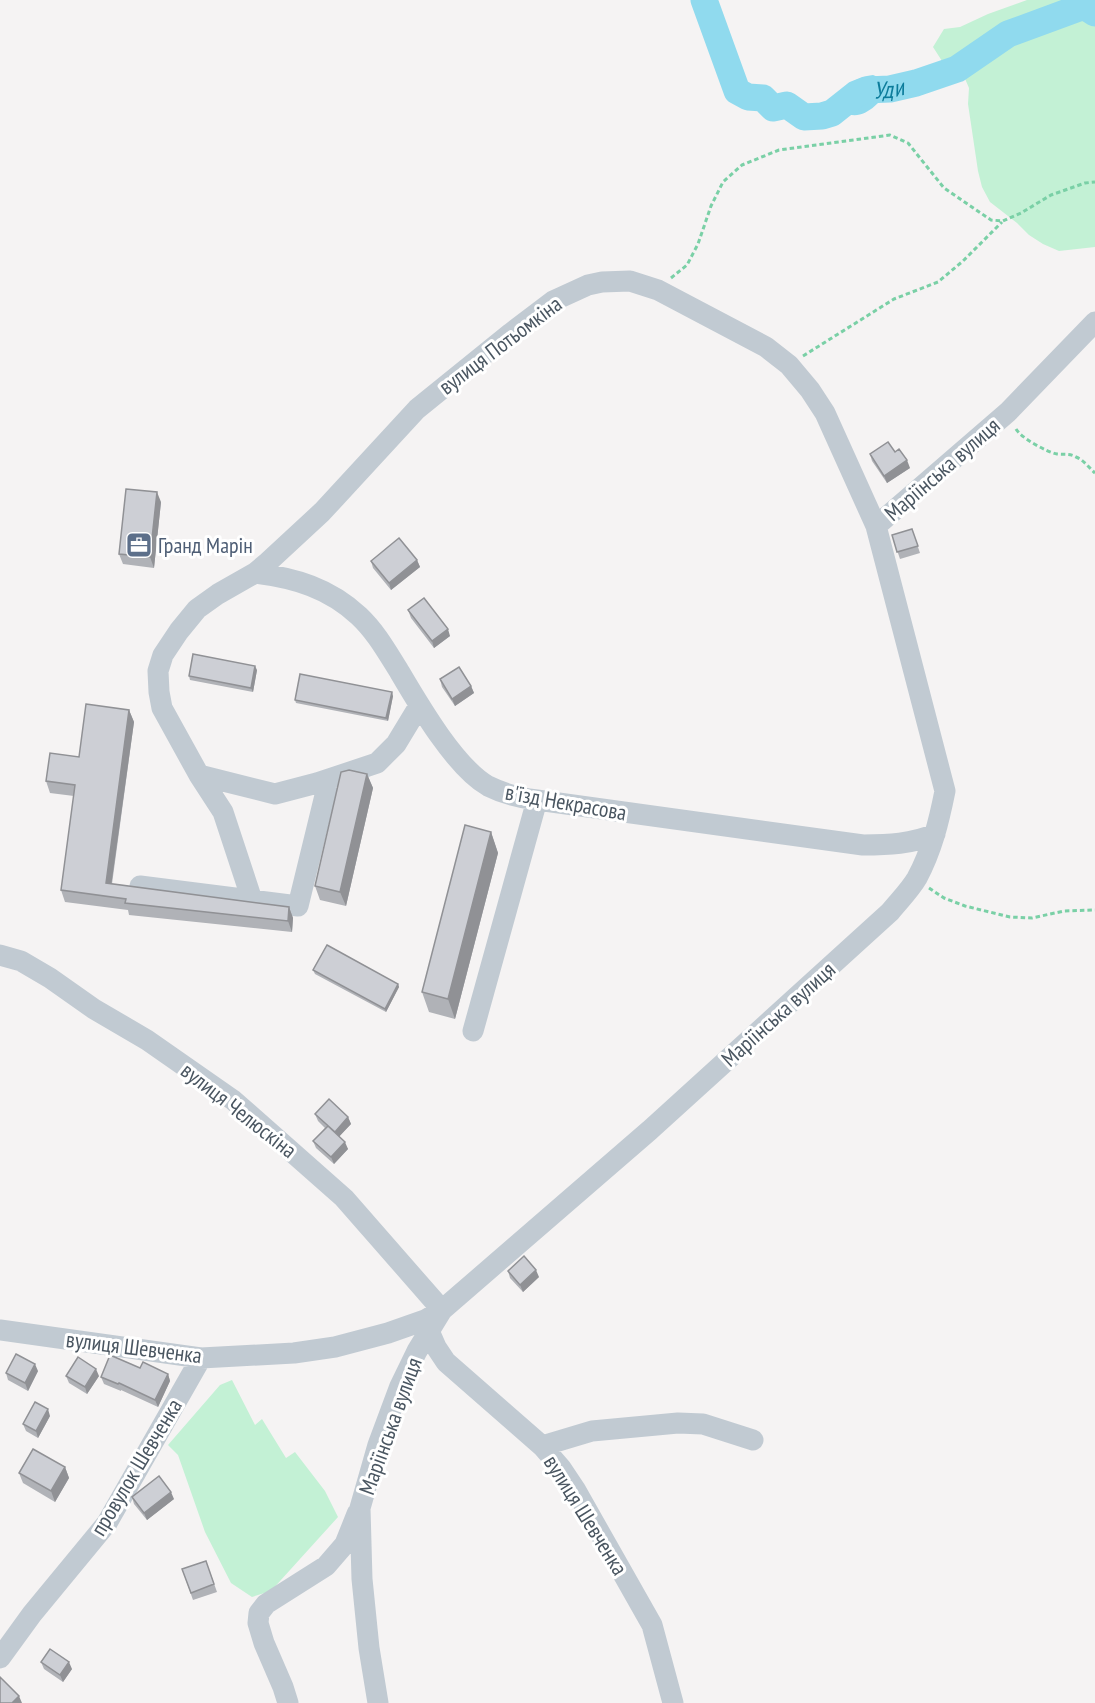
<svg xmlns="http://www.w3.org/2000/svg" width="1095" height="1703" font-family="'PT Sans Narrow',sans-serif">
	<style>
		.green { fill: #c3f1d5 }
		.water { fill: #90daee }
		.lines { fill: none; stroke-linecap: round; stroke-linejoin: round }
		.river { stroke: #90daee; stroke-width: 27 }
		.path { stroke: #7ad0a6; stroke-width: 3; stroke-dasharray: 4.5 3; stroke-linecap: butt }
		.minor { stroke: #c1cad2; stroke-width: 21 }
		.wall { fill: #b0b2b7 }
		.shaded-wall { fill: #909195 }
		.building { fill: #cdcfd5; stroke: #909195; stroke-width: 1.5 }
		.labels { text-anchor: middle; dominant-baseline: central; stroke-width: 6; stroke-linejoin: round; paint-order: stroke }
		.street-label { font-size: 22px; fill: #4a5661; stroke: #fff }
		.service-label { font-size: 22px; fill: #4e5e75; stroke: #fff; text-anchor: start }
		.water-label { font-size: 24px; font-style: italic; fill: #0c7c9b; stroke: #fff }
	</style>
	<rect width="100%" height="100%" fill="#f5f3f3"/>
	<path class="green" d="M1027 0H1095V247L1059 251 1043 244 1029 235 1017 223 990 202 982 187 978 171 968 104 969 88 963 74 942 61 933 47 944 29 960 27 988 14Z
		M232 1380 255 1425 262 1419 286 1458 295 1452 325 1491 338 1517 271 1591 252 1597 231 1583 205 1532 178 1455 168 1445 220 1385Z"/>
	<path class="water" d="M873 75 888 81 890 89C879 103 863 123 843 112L841 106 837 99C846 85 856 77 873 75Z"/>
	<g class="lines">
		<path class="river" id="s1" d="M704 0 737 91 748 97 763 98 773 108 787 105 804 117 822 116 832 113 856 94 866 90 890 89 916 83 957 69 1008 34 1084 6 1095 13"/>
		<path class="path" d="M671 278 687 265 698 244 711 206 723 182 742 165 779 150 890 135 908 143 944 188 991 220 1003 221 1021 213 1051 195 1085 183 1095 182
			M803 356 894 299 938 282 963 261 1002 222
			M1016 429C1021 438 1047 452 1057 454 1065 455 1069 453 1076 457 1084 460 1089 468 1095 473
			M929 888 944 898 965 906 1010 917 1032 918 1064 911 1095 910"/>
		<path class="minor" d="M876 526 1008 412 1095 322
			M255 573C295 578 329 588 359 616 376 632 387 652 399 671 419 705 455 767 488 786 504 794 520 798 537 800L863 845C888 845 912 844 935 834
			M199 775 275 794 317 783 377 763 396 744 419 706
			M140 886 298 906 329 779
			M252 900 223 812 199 775 162 708 159 692 158 671 163 655 179 631 197 609 218 594 255 573 268 562 322 512 417 409 511 333 553 301 588 285 602 282 630 281 658 290 766 347 789 365 810 390 825 413 876 526 945 791C939 821 932 850 917 878 910 890 899 901 890 912L650 1130 442 1310 417 1351 400 1386 378 1445 360 1508 362 1579 369 1648 378 1703
			M0 955 21 961 50 978 94 1009 147 1040 233 1100 344 1198 442 1310
			M473 1031 537 800
			M0 1330 201 1358 294 1353 335 1347 388 1333 425 1320 442 1310
			M429 1331 436 1347 446 1362 542 1446 561 1468 575 1489 652 1625 673 1703
			M542 1446 592 1431 678 1423 703 1424 753 1440
			M0 1658 32 1614 107 1523 201 1358
			M288 1703 283 1687 264 1643 258 1623 259 1613 266 1604 326 1566 345 1544 357 1514"/>
	</g>
	<path class="wall" d="M870 454 910 468 887 483 872 461Z
		M161 502 154 568 123 564 119 554Z
		M912 529 920 553 900 559 892 535Z
		M417 560 420 567 391 590 373 568 371 561Z
		M408 610 450 636 434 648 411 618Z
		M257 670 253 692 190 680 189 676Z
		M440 679 471 686 474 693 455 706 442 687Z
		M393 696 388 721 296 703 295 700Z
		M129 710 134 722 112 884 289 907 293 918 292 932 129 915 128 910 65 902 61 890 74 796 50 793 46 781 79 757Z
		M367 774 373 788 346 906 320 900 315 886Z
		M491 832 498 853 455 1019 429 1012 422 992Z
		M313 970 398 984 399 987 386 1012 315 974Z
		M315 1114 348 1117 351 1124 339 1136 348 1149 334 1164 316 1148 313 1141 325 1128 318 1121Z
		M508 1271 539 1277 523 1292 510 1278Z
		M140 1368 168 1374 170 1381 158 1407 121 1390V1391L104 1384 101 1377Z
		M38 1371 28 1391 8 1380 6 1373Z
		M66 1376H99L87 1394 69 1383Z
		M50 1416 38 1438 26 1431 23 1424Z
		M65 1467 69 1478 55 1502 23 1483 19 1473Z
		M132 1497 174 1499 147 1520 134 1504Z
		M206 1561 217 1592 193 1600 182 1569Z
		M41 1662 72 1669 63 1682 44 1669Z"/>
	<path class="shaded-wall" d="M907 460 910 468 887 483 884 476Z
		M157 492 161 502 154 568 150 557Z
		M417 560 420 567 391 590 389 583Z
		M448 629 450 636 434 648 432 641Z
		M255 666 257 670 253 692 251 688Z
		M471 686 474 693 455 706 452 699Z
		M392 692 393 696 388 721 386 718Z
		M129 710 134 722 110 894 106 883Z
		M367 774 373 788 346 906 340 892Z
		M491 832 498 853 455 1019 448 999Z
		M289 907 293 918 292 932 288 921Z
		M398 984 399 987 386 1012 385 1009Z
		M348 1117 351 1124 337 1139 335 1132Z
		M345 1142 348 1149 334 1164 331 1157Z
		M536 1270 539 1277 523 1292 520 1285Z
		M35 1364 38 1371 28 1391 25 1383Z
		M96 1369 99 1376 87 1394 85 1387Z
		M168 1374 170 1381 158 1407 155 1400Z
		M48 1409 50 1416 38 1438 36 1431Z
		M65 1467 69 1478 55 1502 51 1491Z
		M171 1492 174 1499 147 1520 144 1513Z
		M69 1662 72 1669 63 1682 60 1675Z
		M19 1696 22 1703H12Z"/>
	<path class="building" d="M888 442 895 452 899 449 907 460 884 476 870 454Z
		M126 489 157 492 150 557 119 554Z
		M912 529 918 546 897 552 892 535Z
		M399 538 417 560 389 583 371 561Z
		M424 598 448 629 432 641 408 610Z
		M193 654 255 666 251 688 189 676Z
		M459 667 471 686 452 699 440 679Z
		M300 674 392 692 386 718 295 700Z
		M86 704 129 710 106 883 289 907 288 921 125 903 126 899 61 890 75 785 46 781 50 753 79 757Z
		M349 770 367 774 340 892 315 886 341 772Z
		M465 825 491 832 448 999 422 992Z
		M327 945 398 984 385 1009 313 970Z
		M329 1099 348 1117 335 1132 315 1114Z
		M328 1126 345 1142 331 1157 313 1141Z
		M524 1256 536 1270 520 1285 508 1271Z
		M16 1354 35 1364 25 1383 6 1373Z
		M110 1355 140 1368 143 1362 168 1374 155 1400 119 1383 118 1384 101 1377Z
		M78 1357 96 1369 85 1387 66 1376Z
		M35 1402 48 1409 36 1431 23 1424Z
		M33 1449 65 1467 51 1491 19 1473Z
		M159 1476 171 1492 144 1513 132 1497Z
		M206 1561 214 1584 191 1593 182 1569Z
		M50 1649 69 1662 60 1675 41 1662Z
		M0 1677 19 1696 12 1703H0Z"/>
	<defs>
		<symbol id="office-square" viewBox="-11 -11 22 22"><rect x="-9" y="-9" width="18" height="18" rx="4" fill="#5c6f8a" stroke="#fff"/><path d="M-6-3h4V-5.5h4V-3h4V5H-6ZM-1-4.5V-3h2v-1.5ZM-6 0V1H6V0Z" fill="#fff"/></symbol>
	</defs>
	<g fill-rule="evenodd">
		<use href="#office-square" x="124" y="530" width="30" height="30"/>
	</g>
	<g class="labels">
		<g class="street-label">
			<text transform="translate(500 345) rotate(-37)">вулиця Потьомкіна</text>
			<text transform="translate(942 469) rotate(-41)">Маріїнська вулиця</text>
			<text transform="translate(566 802) rotate(10)">в'їзд Некрасова</text>
			<text transform="translate(778 1014) rotate(-42)">Маріїнська вулиця</text>
			<text transform="translate(239 1110) rotate(38)">вулиця Челюскіна</text>
			<text transform="translate(134 1347) rotate(7)">вулиця Шевченка</text>
			<text transform="translate(390 1426) rotate(-70)">Маріїнська вулиця</text>
			<text transform="translate(136 1467) rotate(-59)">провулок Шевченка</text>
			<text transform="translate(586 1515) rotate(58)">вулиця Шевченка</text>
		</g>
		<g class="service-label">
			<text x="158" y="545">Гранд Марін</text>
		</g>
		<g class="water-label">
			<text stroke="none"><textPath href="#s1" startOffset="266">Уди</textPath></text>
		</g>
	</g>
</svg>
